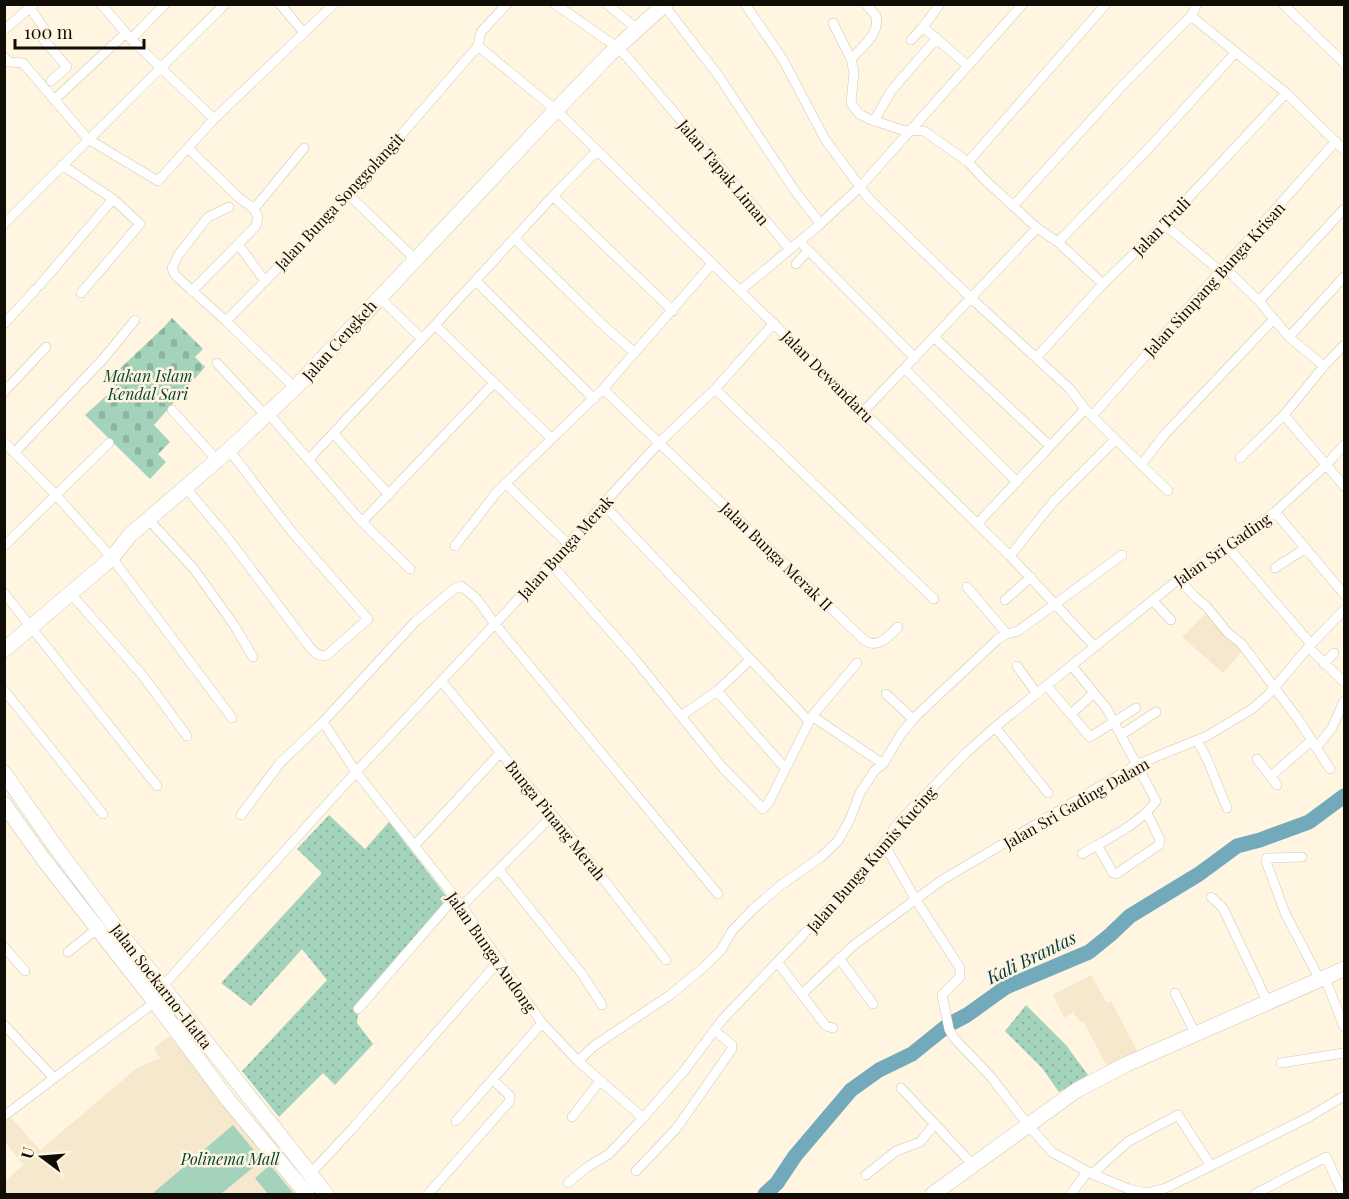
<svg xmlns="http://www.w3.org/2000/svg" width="1349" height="1199" font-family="'Playfair Display',serif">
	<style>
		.built { fill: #f5e8cd }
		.grass { fill: url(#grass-dots) }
		.cemetery { fill: url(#cemetery-stones) }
		.park { fill: #a3d3bb }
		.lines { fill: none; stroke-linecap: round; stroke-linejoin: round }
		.river { stroke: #72aabc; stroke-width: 15 }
		.minor-casing { stroke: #d0c7b4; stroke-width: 10 }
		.primary-casing { stroke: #d0c7b4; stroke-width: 16 }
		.minor { stroke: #fff; stroke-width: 9 }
		.primary { stroke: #fff; stroke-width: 15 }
		.labels { text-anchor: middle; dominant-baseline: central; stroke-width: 5; stroke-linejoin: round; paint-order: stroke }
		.street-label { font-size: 16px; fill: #100d07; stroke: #fff5e1 }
		.park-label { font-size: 16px; font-style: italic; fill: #024730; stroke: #fff5e1 }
		.water-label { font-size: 18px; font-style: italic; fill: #003744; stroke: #fff5e1 }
	</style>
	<defs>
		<pattern id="grass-dots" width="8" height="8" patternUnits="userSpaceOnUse" patternTransform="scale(1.5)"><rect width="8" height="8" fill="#a3d3bb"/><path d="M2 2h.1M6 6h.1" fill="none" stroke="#8bb49f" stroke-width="1.8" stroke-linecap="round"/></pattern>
		<pattern id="cemetery-stones" width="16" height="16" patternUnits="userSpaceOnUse" patternTransform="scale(1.5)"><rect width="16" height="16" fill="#a3d3bb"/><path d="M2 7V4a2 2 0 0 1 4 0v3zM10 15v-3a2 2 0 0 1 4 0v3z" fill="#8bb49f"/></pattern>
	</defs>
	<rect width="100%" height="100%" fill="#fff5e1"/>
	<path class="built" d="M1207 612 1243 650 1223 673 1182 637Z
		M1091 975 1107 1003 1111 1001 1138 1052 1108 1068 1083 1021 1080 1022 1073 1012 1064 1018 1053 995Z
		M170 1036 296 1194H5L4 1182 24 1165 5 1142V1117L8 1114 40 1150 137 1068 160 1058 154 1048Z"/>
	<path class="grass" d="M329 815 365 849 389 822 454 906 358 1014 357 1023 373 1044 335 1085 323 1073 279 1117 242 1071 327 980 302 949 251 1006 221 983 322 873 297 849Z
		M1026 1005 1066 1045 1088 1075 1059 1092 1042 1068 1005 1031Z"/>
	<path class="cemetery" d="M172 318 203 349 195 357 205 367 154 425 170 442 158 454 166 462 150 479 85 415 115 388 112 376 163 328Z"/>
	<path class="park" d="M233 1125 262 1160 221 1194H152Z
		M270 1165 294 1194H268L255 1178Z"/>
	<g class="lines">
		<path class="river" d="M765 1194 777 1183 795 1156 851 1090 879 1070 912 1054 948 1025 967 1015 1006 987 1089 952 1110 935 1130 916 1199 874 1237 846 1260 840 1309 822 1344 796"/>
		<defs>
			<path id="minor" d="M101 4 131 39 214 119
				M280 4 304 33
				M555 4 617 47 628 58 789 248
				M607 4 637 29
				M745 4 782 58 825 139 869 199 972 299 1070 389 1085 409 1168 491
				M940 4 923 27 967 65
				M1283 4 1344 63
				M664 5 718 75 795 191 820 223
				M30 8 48 34 44 40 67 67 51 81
				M1191 16 1286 93 1344 150
				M833 23 851 59 854 72 851 103 859 114 869 119 902 130 924 131 934 138 968 162 985 180 1037 228 1058 242 1103 284
				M4 30 34 4
				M131 39 165 4
				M911 40 923 27
				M478 46 556 110 1010 556 1095 647
				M4 57 9 62 23 63 88 139 158 181 214 119 334 4
				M851 59C862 47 880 34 876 16L866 4
				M54 100 126 33
				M874 121 891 91 937 38
				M188 148 238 197 254 209 258 217 256 226 192 291
				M968 162 1106 4
				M62 165 113 199 140 224 81 293
				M349 195 416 260
				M553 196 673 311
				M1014 205 1123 85 1191 16 1197 4
				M254 209 304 148
				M4 224 225 4
				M1164 224 1220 271
				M514 238 603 325 635 353
				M1058 242 1148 149 1236 52
				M238 244 265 281
				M804 246 915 358
				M796 264 808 251
				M1224 267 1259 301 1289 337 1324 366
				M476 281 594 399
				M40 285 113 199
				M741 290 818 226 860 187 1023 4
				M379 297 422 339 553 196 597 151
				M1259 301 1344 209
				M226 321 175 275 172 268 179 254 208 217 229 207
				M4 324 36 289
				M435 325 551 438
				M1289 337 1344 277
				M935 338 1050 446
				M1036 358 1103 284 1164 224 1286 93
				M217 363 266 416
				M905 369 1017 482
				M295 388 226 321 349 195 478 46 481 32 507 4
				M603 389 864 640C878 650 889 636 898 627
				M715 389 934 599
				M4 392 46 347
				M172 410 217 460
				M863 412 1037 228
				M269 414 362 522 410 569
				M1284 415 1344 486
				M1092 416 1336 141
				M334 434 389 495
				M4 442 56 495 112 558 232 718
				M15 452 104 358 135 320
				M1240 458 1284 415 1324 366 1344 345
				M309 459 422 339
				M1141 465 1165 434 1273 320
				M505 483 568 544
				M185 487 227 537 309 646C314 652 318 657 327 655L368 619 292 532 229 450
				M603 504 809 721
				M1275 512 1344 594
				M148 519 194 569 234 625 253 657
				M362 522 494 383
				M977 524 1085 409
				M4 546 109 443
				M455 546 496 493 603 389 712 264
				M1227 546 1311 644
				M1010 556 1053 502 1115 440
				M551 564 634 658 723 768 763 809 769 802 812 716 857 663
				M1275 568 1306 548
				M1179 579 1196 598 1206 606 1228 633 1241 643 1298 719 1330 769
				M967 587 1007 634
				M4 593 157 786
				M71 594 143 676 187 736
				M1005 600 1031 577
				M1152 600 1171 620
				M1308 647 1344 682
				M1324 664 1334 653
				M1017 666 1037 694
				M1072 666 1107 709 1156 801C1139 825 1107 839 1082 854
				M442 682 566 831 666 960
				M1047 686 1090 737 1136 708
				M4 690 103 814
				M717 691 785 768
				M886 694 913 719
				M1071 714 1094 693
				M681 716 717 691 750 660
				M812 716 883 764
				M323 722 356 772 462 906 542 1023 578 1061 643 1118
				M995 727 1048 793
				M1121 735 1156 712
				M1197 740 1207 759 1227 808
				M1316 748 1332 728 1344 701
				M1257 759 1277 785
				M1271 776 1311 741
				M241 815 280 763 323 722 415 622 454 589 461 586 476 598 495 624 718 894
				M884 844 916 900 960 968V977L942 995 949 1029 954 1038 991 1077 1028 1125 1052 1152 1092 1174 1129 1189 1146 1193 1166 1188 1309 1117 1344 1096
				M415 845 501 752
				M1097 845 1113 873 1116 874 1159 845 1160 840 1147 813
				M1302 857 1267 858 1266 861 1285 913 1320 980
				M499 870 582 974 602 1005
				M1211 897 1223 908 1268 1003
				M462 906 553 815
				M4 947 25 971
				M68 952 98 928
				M839 958 873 1004
				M778 963 826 1026 833 1028
				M1325 978 1344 1027
				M162 987 356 772 551 564 603 504 660 442 715 389 774 323
				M1175 993 1196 1035
				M802 994 854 945 942 880 1136 765 1207 736 1252 709 1269 694 1311 644 1344 610
				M358 1009 455 897
				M4 1025 54 1078
				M578 1061 594 1046 670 995 705 966 721 950 732 931 753 909 781 885 821 857 838 841 850 819 860 793 875 770 883 764 901 734 916 716 998 639 1007 634 1018 631 1122 555
				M1281 1063 1344 1053
				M901 1088 974 1166
				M4 1116 155 1002
				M572 1117 600 1081
				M456 1121 542 1023
				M636 1171 676 1129 732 1049V1045L714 1030
				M1092 1174 1129 1141 1178 1115 1211 1166
				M309 1175 352 1129 499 961
				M866 1175 896 1151 920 1142 935 1124
				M568 1183 586 1168 609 1154 643 1118 684 1071 722 1020 865 870 898 823 966 753 995 727 1179 579 1275 512 1326 465 1344 445
				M428 1194 509 1102 510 1096 493 1080
				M1071 1194 1087 1172
				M1255 1194 1326 1157 1343 1194"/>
			<path id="primary" d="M4 650 112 558 130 535 229 450 295 388 556 110 609 55 665 4
				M4 773 55 846 120 933 326 1194
				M4 804 44 860 155 1002 229 1101 307 1194
				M933 1194 1077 1090 1127 1064 1344 969"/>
		</defs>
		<use href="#minor" class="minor-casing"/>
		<use href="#primary" class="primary-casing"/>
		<use href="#minor" class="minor"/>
		<use href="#primary" class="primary"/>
	</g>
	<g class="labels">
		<g class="street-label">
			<text transform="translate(724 172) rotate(50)">Jalan Tapak Liman</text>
			<text transform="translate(339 201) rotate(-47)">Jalan Bunga Songgolangit</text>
			<text transform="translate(1161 226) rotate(-46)">Jalan Truli</text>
			<text transform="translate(1214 279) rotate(-48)">Jalan Simpang Bunga Krisan</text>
			<text transform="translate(339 340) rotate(-48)">Jalan Cengkeh</text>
			<text transform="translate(828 376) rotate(45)">Jalan Dewandaru</text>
			<text transform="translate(565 547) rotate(-48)">Jalan Bunga Merak</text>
			<text transform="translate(1222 549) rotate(-35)">Jalan Sri Gading</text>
			<text transform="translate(777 556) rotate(44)">Jalan Bunga Merak II</text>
			<text transform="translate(1076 803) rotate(-30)">Jalan Sri Gading Dalam</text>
			<text transform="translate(556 820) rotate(51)">Bunga Pinang Merah</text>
			<text transform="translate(871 859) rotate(-49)">Jalan Bunga Kumis Kucing</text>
			<text transform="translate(492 952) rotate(55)">Jalan Bunga Andong</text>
			<text transform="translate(162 986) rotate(52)">Jalan Soekarno-Hatta</text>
		</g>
		<g class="park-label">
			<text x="148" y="375">Makan Islam<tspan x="148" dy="18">Kendal Sari</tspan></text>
			<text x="230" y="1158">Polinema Mall</text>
		</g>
		<g class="water-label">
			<text transform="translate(1031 957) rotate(-26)">Kali Brantas</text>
		</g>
	</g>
	<rect width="1349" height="1199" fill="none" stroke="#100d07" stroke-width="12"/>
	<g transform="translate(42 1157) rotate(286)" stroke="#fff5e1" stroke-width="4.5" paint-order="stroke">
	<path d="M0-4.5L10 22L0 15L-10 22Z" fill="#100d07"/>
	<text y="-9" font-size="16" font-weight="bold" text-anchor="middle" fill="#100d07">U</text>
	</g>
	<path d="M15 39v9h129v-9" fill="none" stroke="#100d07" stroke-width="3"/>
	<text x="24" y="39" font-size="18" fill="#100d07" stroke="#fff5e1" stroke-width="4.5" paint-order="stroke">100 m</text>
</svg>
